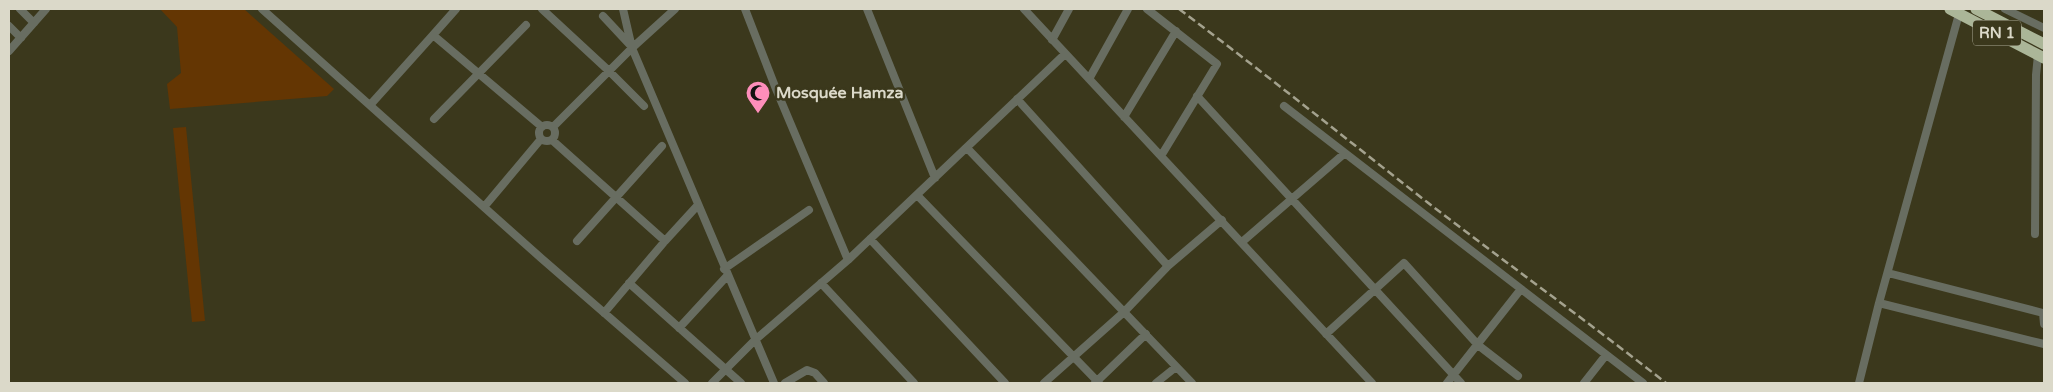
<svg xmlns="http://www.w3.org/2000/svg" width="2053" height="392" font-family="'Varela Round',sans-serif">
	<style>
		.green { fill: #643603 }
		.lines { fill: none; stroke-linecap: round; stroke-linejoin: round }
		.minor { stroke: #686d61; stroke-width: 8 }
		.highway { stroke: #abb698; stroke-width: 11 }
		.rail { stroke: #a4a28e; stroke-width: 2.5; stroke-dasharray: 8 4; stroke-linecap: butt }
		.labels { text-anchor: middle; dominant-baseline: central; stroke-width: 5; stroke-linejoin: round; paint-order: stroke }
		.shield { fill: #3b381c; stroke: #aba995; stroke-width: 1 }
		.shield-label { font-size: 15px; font-weight: bold; fill: #dbd9c9 }
		.poi-label { font-size: 16px; font-weight: bold; fill: #dbd9c9; stroke: #3b381c; text-anchor: start }
	</style>
	<rect width="100%" height="100%" fill="#3b381c"/>
	<path class="green" d="M160 9H244L334 89 327 96 170 109 167 84 181 73 177 27Z
		M186 127 205 321 192 322 173 128Z"/>
	<g class="lines">
		<path class="minor" d="M20 9 34 23
			M262 9 541 258 685 383
			M456 9 433 35 542 127
			M542 9 609 71 644 106
			M623 9 632 48 774 383
			M745 9 776 89 848 260
			M867 9 935 178
			M1024 9 1372 383
			M1147 9 1217 64 1161 156
			M2005 9 2044 28
			M603 16 631 46
			M9 26 21 38
			M1052 40 1069 9
			M9 51 46 9
			M1089 79 1128 9
			M1197 96 1461 383
			M1017 99 1168 266
			M371 104 433 35
			M1284 106 1643 383
			M1124 117 1176 31
			M434 119 526 25
			M539 133a8 8 0 1 1 16 0a8 8 0 1 1-16 0Z
			M553 127 632 48 675 9
			M552 140 665 241 604 313
			M967 148 1192 383
			M917 195 1099 383
			M484 207 541 139
			M2035 234 2036 75 2038 55
			M870 239 1005 383
			M577 241 662 146
			M665 241 697 206
			M1242 242 1345 153
			M724 269 809 210
			M1888 273 2043 313 2044 324
			M629 283 741 383
			M821 283 914 383
			M1879 303 2044 344
			M679 328 727 276
			M1326 334 1404 263 1478 345 1518 376
			M712 383 755 340 848 260 1065 54
			M785 383 807 370 815 373 824 383
			M1044 383 1124 312 1168 266 1222 220
			M1095 383 1146 334
			M1156 383 1176 367
			M1447 383 1521 289
			M1584 383 1606 355
			M1859 383 1879 303 1959 14"/>
		<path class="highway" d="M1950 9 2044 58
			M1976 9 2044 44"/>
		<path class="rail" d="M1179 9C1263 72 1345 138 1427 202 1506 263 1587 321 1666 383"/>
	</g>
	<defs>
		<symbol id="mosque-pin" viewBox="-11 -11 22 30"><path d="M0 17L-7.5 6A9.5 9.5 0 1 1 7.5 6Z" fill="#fe8ebb" stroke="#3b381c"/><path d="M3.5-4.9A6 6 0 1 0 3.5 4.9A5 5 0 1 1 3.5-4.9Z" fill="#111"/></symbol>
	</defs>
	<g fill-rule="evenodd">
		<use href="#mosque-pin" x="744" y="79" width="28" height="38"/>
	</g>
	<g class="labels">
		<rect class="shield" x="1973" y="20.5" width="48" height="25" rx="4"/>
		<g class="shield-label">
			<text x="1997" y="33">RN 1</text>
		</g>
		<g class="poi-label">
			<text x="776" y="93">Mosquée Hamza</text>
		</g>
	</g>
	<rect width="2053" height="392" fill="none" stroke="#dbd9c9" stroke-width="20"/>
</svg>
